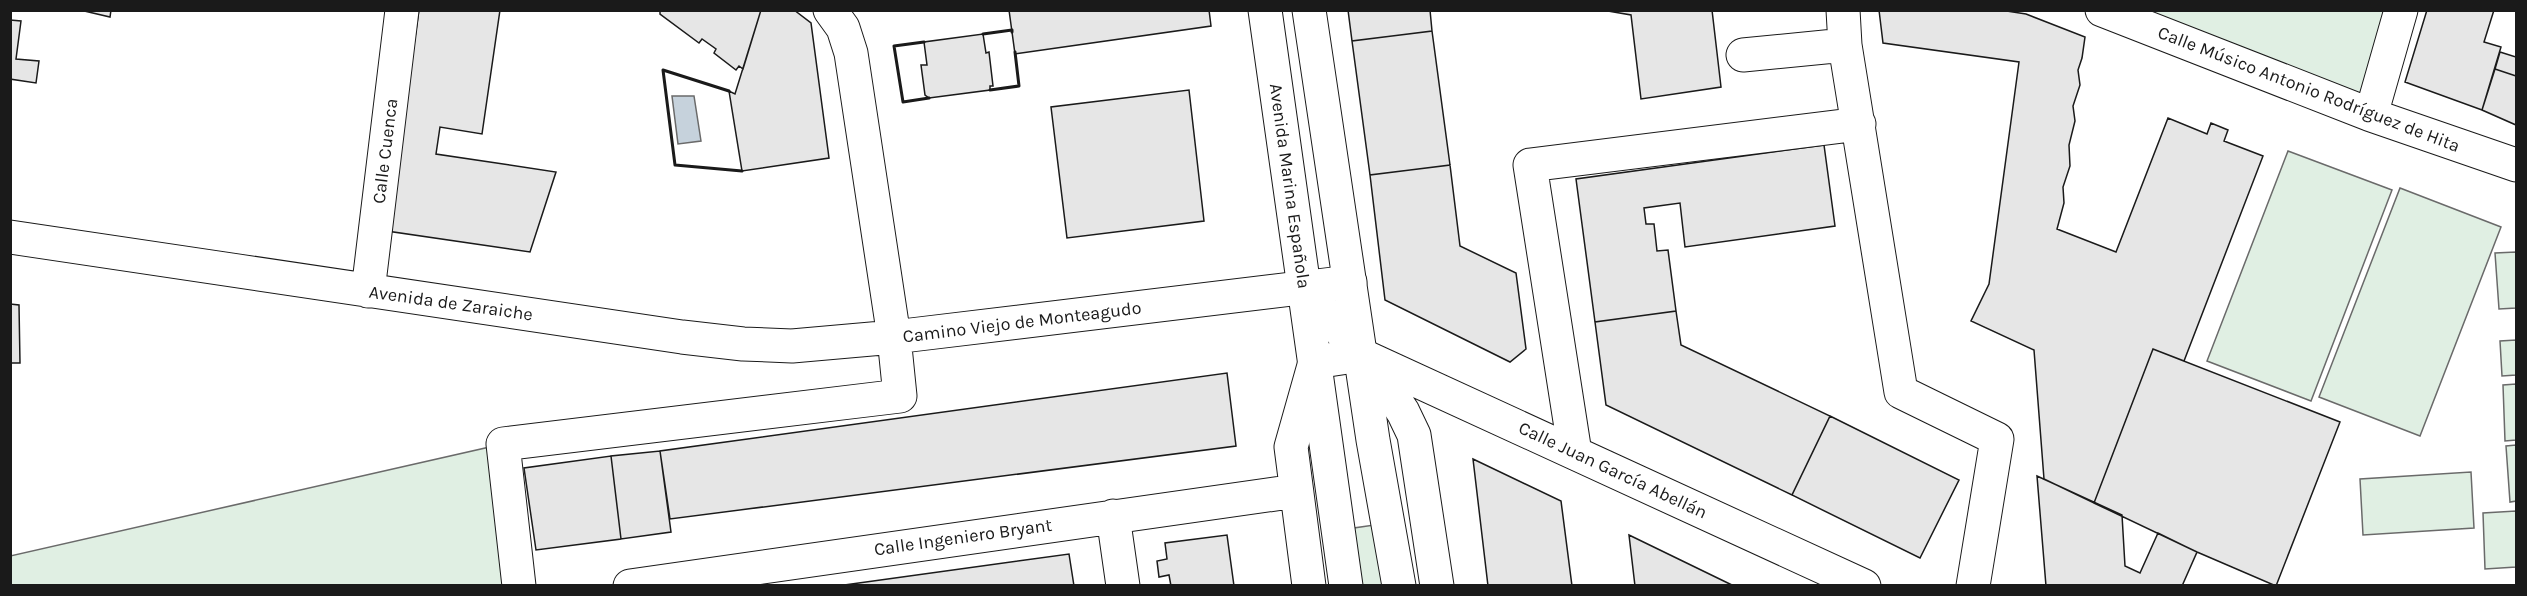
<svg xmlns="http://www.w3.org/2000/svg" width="2527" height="596" font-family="Karla,sans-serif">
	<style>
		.green { fill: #e0efe3; stroke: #6a6a6a; stroke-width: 1.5 }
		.water { fill: #c6d2dc; stroke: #6a6a6a; stroke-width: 1.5 }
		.building { fill: #e6e6e6; stroke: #1a1a1a; stroke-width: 1.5 }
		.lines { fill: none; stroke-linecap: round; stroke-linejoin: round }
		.street-casing { stroke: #1a1a1a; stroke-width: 35 }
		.secondary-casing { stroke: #1a1a1a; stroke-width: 35 }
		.street { stroke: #fff; stroke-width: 33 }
		.secondary { stroke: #fff; stroke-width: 33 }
		.wall { stroke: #1a1a1a; stroke-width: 3 }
		.labels { text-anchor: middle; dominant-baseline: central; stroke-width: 4.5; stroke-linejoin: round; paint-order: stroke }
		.street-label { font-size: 18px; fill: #1a1a1a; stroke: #fff }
	</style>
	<rect width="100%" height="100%" fill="#fff"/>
	<path class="green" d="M2102 11H2401L2371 115Z
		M2288 151 2392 190 2311 401 2207 361Z
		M2400 188 2501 227 2420 436 2319 397Z
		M2516 252V308L2499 309 2495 253Z
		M2516 340V375L2502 376 2500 341Z
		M2516 384V440L2505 441 2503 385Z
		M503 444 519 585H11L10 556Z
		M2516 445V501L2510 502 2506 446Z
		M2471 472 2474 528 2363 535 2360 479Z
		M2516 511V567L2485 569 2483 513Z
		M1374 525 1383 585H1362L1354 528Z"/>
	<path class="water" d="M672 96H694L701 141 678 144Z"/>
	<path class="building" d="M80 10H111L110 17Z
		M419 10H500L482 134 440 127 436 154 556 172 530 252 387 231Z
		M660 10H761L743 69 739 66 736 70 714 53 716 49 702 39 699 43 660 14Z
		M761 10H794L811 23 829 158 742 171 729 91 735 94Z
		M1009 10H1209L1211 26 1015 54Z
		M1348 10H1430L1432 31 1352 41Z
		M1602 10H1712L1721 87 1641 99 1631 15Z
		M1879 10H2000L2026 14 2085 37 2082 58 2078 70 2080 85 2073 106 2075 121 2069 145 2070 166 2063 187 2064 203 2057 229 2116 252 2168 118 2207 134 2211 123 2228 130 2224 141 2263 156 2184 361 2153 349 2094 503 2044 479 2034 350 1971 321 1989 284 2019 62 1883 43Z
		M2427 10H2494L2484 42 2501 47 2482 110 2405 82Z
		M10 20 21 21 16 59 39 61 36 83 10 79Z
		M1432 31 1450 165 1370 175 1352 41Z
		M983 34 986 53 989 52 993 86H990V90L929 98 925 95 921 65H927L924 42Z
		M2500 52 2516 57V76L2495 69Z
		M2495 69 2516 76V125L2482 110Z
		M1189 90 1204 221 1067 238 1051 107Z
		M1824 145 1835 226 1685 247 1680 203 1644 208 1646 224H1654L1657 251 1668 250 1676 311 1595 322 1576 179Z
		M1450 165 1460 246 1516 273 1526 349 1510 362 1385 300 1370 175Z
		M10 304 19 305 20 363H10Z
		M1676 311 1681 345 1830 416 1792 495 1606 405 1595 322Z
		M2153 349 2340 422 2276 586 2197 552 2094 503Z
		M1227 373 1236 446 670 519 660 451Z
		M1830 416 1959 480 1920 558 1792 495Z
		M660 451 671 532 621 539 611 456Z
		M611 456 621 539 536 550 524 468Z
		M1473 459 1561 501 1572 586H1488Z
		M2037 476 2122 515 2125 566 2140 573 2158 533 2197 552 2182 586H2046Z
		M1227 535 1234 586H1171L1169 575 1159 577 1157 561 1167 559 1165 543Z
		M1629 535 1734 586H1635Z
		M1069 554 1074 586H837Z"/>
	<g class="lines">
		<defs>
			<path id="street" d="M830 10 843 28 851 53 894 337 1350 282
				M1843 10 1845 45 1901 392 1997 439 1973 586
				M2102 10 2371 115 2516 165
				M1743 55 1845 45
				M2371 115 2401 10
				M10 237 682 337 743 344 792 346 894 337 900 396 503 444 519 586
				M1305 287 1385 385 1403 412 1414 435 1437 586
				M368 291 402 10
				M1361 355 1864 586
				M1575 453 1530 165 1859 124
				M1113 516 1123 586
				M630 586 1296 491
				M1309 586 1291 447 1315 362 1361 355"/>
			<path id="secondary" d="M1265 10 1346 586
				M1309 10 1373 440 1399 586"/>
		</defs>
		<use href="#street" class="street-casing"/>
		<use href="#secondary" class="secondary-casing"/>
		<use href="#street" class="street"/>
		<use href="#secondary" class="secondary"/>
		<path class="wall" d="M983 34 1012 30V32
			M924 42 894 46 903 102 929 98
			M990 90 1019 86 1015 52
			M729 91 663 70 675 165 742 171"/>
	</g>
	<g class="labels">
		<g class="street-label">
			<text transform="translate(2309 89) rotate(21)">Calle Músico Antonio Rodríguez de Hita</text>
			<text transform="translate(385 151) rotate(-83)">Calle Cuenca</text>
			<text transform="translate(1290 186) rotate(82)">Avenida Marina Española</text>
			<text transform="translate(451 303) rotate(8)">Avenida de Zaraiche</text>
			<text transform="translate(1022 322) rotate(-7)">Camino Viejo de Monteagudo</text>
			<text transform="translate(1613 470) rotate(25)">Calle Juan García Abellán</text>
			<text transform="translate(963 537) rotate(-8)">Calle Ingeniero Bryant</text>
		</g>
	</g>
	<rect width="2527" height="596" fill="none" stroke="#1a1a1a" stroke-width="24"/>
</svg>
